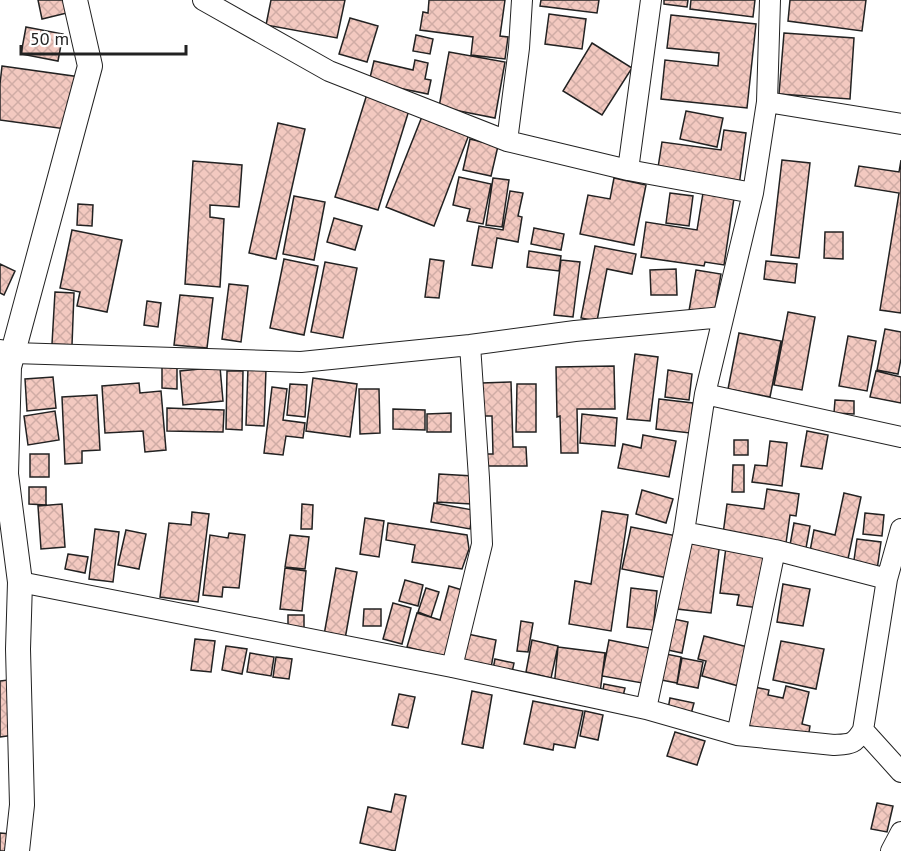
<svg xmlns="http://www.w3.org/2000/svg" width="901" height="851" font-family="'PT Sans',sans-serif">
	<style>
		.building { fill: url(#building-cross-hatch); stroke: #222; stroke-width: 1.5 }
		.lines { fill: none; stroke-linecap: round; stroke-linejoin: round }
		.minor-casing { stroke: #222; stroke-width: 22 }
		.tertiary-casing { stroke: #222; stroke-width: 26 }
		.minor { stroke: #fff; stroke-width: 20 }
		.tertiary { stroke: #fff; stroke-width: 24 }
	</style>
	<defs>
		<pattern id="building-cross-hatch" width="8" height="8" patternUnits="userSpaceOnUse" patternTransform="scale(1.5)"><rect width="8" height="8" fill="#f3c9c0"/><path d="M0 0l8 8M0 8l8-8" fill="none" stroke="#d0aca5"/></pattern>
	</defs>
	<rect width="100%" height="100%" fill="#fff"/>
	<path class="building" d="M38 0H68L71 12 42 19Z
		M271 0H345L337 38 266 25Z
		M429 0H505L500 36 508 37 505 59 471 55 473 37 420 30 423 12 428 13Z
		M541 0H599L597 13 540 6Z
		M664 0H688L687 7 664 4Z
		M691 0H755L753 17 690 9Z
		M790 0H866L862 31 788 21Z
		M549 14 586 19 582 49 545 44Z
		M671 15 756 24 747 108 661 99 665 60 718 66 719 53 667 48Z
		M350 18 378 26 367 62 339 54Z
		M26 27 63 34 58 61 21 54Z
		M784 33 854 38 850 99 779 94Z
		M416 35 433 39 430 54 413 51Z
		M592 43 632 68 602 115 563 91Z
		M449 52 505 62 495 118 439 107Z
		M415 60 428 63 425 79 431 80 428 94 369 82 374 61 413 70Z
		M2 66 80 77 73 130 0 120V84Z
		M367 94 410 107 378 210 335 197Z
		M686 111 723 118 717 147 680 139Z
		M423 114 470 132 434 226 386 207Z
		M278 123 305 129 276 259 249 253Z
		M724 130 746 133 739 186 657 174 662 142 721 150Z
		M470 139 498 146 491 176 463 170Z
		M782 160 810 163 799 258 771 255Z
		M901 160V313L880 310 899 193 855 186 859 166 899 172Z
		M193 161 242 165 239 207 210 205V217L224 219 220 287 185 284Z
		M459 177 491 184 483 224 467 221 470 209 453 205Z
		M493 178 509 180 502 227 486 225Z
		M614 178 646 185 634 245 580 234 588 195 610 199Z
		M510 191 523 193 518 216 522 217 518 242 497 238 492 268 472 265 479 226 503 230Z
		M670 193 693 196 689 226 666 223Z
		M703 193 734 198 724 265 705 262 704 266 641 257 646 222 697 230Z
		M294 196 325 202 314 260 283 254Z
		M78 204 93 205 92 226 77 225Z
		M334 218 362 226 355 250 327 242Z
		M534 228 564 234 561 250 531 244Z
		M72 230 122 240 107 312 77 306 80 292 60 288Z
		M825 232H843V259L824 258Z
		M595 246 636 254 632 274 607 269 597 321 581 318Z
		M529 251 561 256 559 271 527 267Z
		M284 259 318 266 304 335 270 328Z
		M430 259 444 261 439 298 425 297Z
		M561 260 580 262 573 317 554 315Z
		M766 261 797 264 795 283 764 279Z
		M325 262 357 268 343 338 311 332Z
		M0 264 15 271 4 295 0 293Z
		M676 269 677 295H651L650 270Z
		M696 270 721 274 714 315 689 311Z
		M229 284 248 286 241 342 222 339Z
		M55 292 74 293 72 345 52 344Z
		M180 295 213 298 207 348 174 345Z
		M147 301 161 303 158 327 144 325Z
		M788 312 815 317 802 390 774 385Z
		M885 329 901 332V359L898 374 877 370Z
		M739 333 781 341 770 397 728 389Z
		M848 336 876 341 867 391 839 386Z
		M635 354 658 357 650 421 627 419Z
		M162 364 177 365V389L162 388Z
		M614 366 615 409H577L578 453H561L560 416 557 417 556 367Z
		M220 367 223 401 183 405 180 371Z
		M248 368 266 369 264 426 246 425Z
		M668 370 692 374 689 400 665 397Z
		M227 371H243L242 430 226 429Z
		M876 371 901 377V403L870 397Z
		M53 377 56 408 27 411 25 379Z
		M313 378 357 384 350 437 306 431Z
		M511 382 513 447H526L527 466H484L483 454H493L492 416H483L482 383Z
		M139 383 140 393 161 391 166 450 145 452 143 431 105 433 102 386Z
		M290 384 307 385 305 417 287 415Z
		M517 384H536V432H516Z
		M272 387 287 389 283 420 305 423 303 438 286 436 283 455 264 453Z
		M359 389H379L380 433 360 434Z
		M97 395 100 450 82 451V463L65 464 62 397Z
		M659 399 693 403 690 433 656 429Z
		M835 400 854 401V414L834 413Z
		M167 408 224 410 223 432 167 431Z
		M393 409 425 410V430L393 429Z
		M55 411 59 440 28 445 24 416Z
		M451 413V432H427V414Z
		M582 414 617 418 615 446 580 443Z
		M807 431 828 435 822 469 801 466Z
		M643 435 676 441 669 477 618 468 623 444 641 448Z
		M734 440H748V455H734Z
		M770 441 787 443 782 486 752 482 755 465 767 466Z
		M30 454H49V477H30Z
		M733 465H744V492H732Z
		M439 474 473 476 471 504 437 502Z
		M29 487H46V505L29 504Z
		M767 489 799 494 796 516 790 515 786 543 723 534 727 504 764 509Z
		M642 490 673 499 666 523 636 514Z
		M844 493 861 497 848 559 810 551 814 530 835 535Z
		M434 503 473 510 470 529 431 522Z
		M62 504 65 547 41 549 38 506Z
		M302 504 313 505 312 529H301Z
		M602 511 628 515 611 631 569 624 575 581 591 584Z
		M192 512 209 514 198 602 160 597 169 523 191 525Z
		M865 513 884 515 882 536 863 534Z
		M365 518 384 521 379 557 360 554Z
		M388 523 467 535 469 549 462 569 412 562 415 545 386 540Z
		M794 523 810 526 806 548 790 545Z
		M631 527 677 536 668 578 622 569Z
		M95 529 119 532 113 582 89 579Z
		M126 530 146 534 139 569 118 565Z
		M229 533 245 535 239 588 223 587 222 597 203 595 210 535 228 538Z
		M290 535 309 537 305 569 285 567Z
		M685 537 720 542 711 613 677 609Z
		M857 539 881 542 877 570 853 567Z
		M726 547 767 553 759 608 737 605 739 595 720 593Z
		M68 554 88 557 85 573 65 569Z
		M285 568 306 571 302 611 280 609Z
		M336 568 357 572 345 639 324 635Z
		M405 580 423 585 418 606 399 601Z
		M783 584 810 589 803 626 777 622Z
		M449 586 469 592 450 658 407 647 417 613 440 620Z
		M426 588 439 592 431 617 418 612Z
		M631 588 657 591 653 630 627 627Z
		M393 603 411 608 402 644 383 639Z
		M364 609H381V626H363Z
		M288 615H304V633H288Z
		M669 618 688 622 682 653 663 649Z
		M521 621 533 623 528 652 517 651Z
		M463 633 496 640 491 668 458 662Z
		M704 636 752 648 742 687 702 676 706 661 698 659Z
		M195 639 215 641 211 672 191 670Z
		M532 640 558 646 551 678 526 672Z
		M609 640 654 649 648 684 602 676Z
		M781 641 824 649 816 689 773 680Z
		M226 646 247 649 242 674 222 670Z
		M558 647 605 653 600 693 554 687Z
		M250 653 274 657 271 676 247 672Z
		M661 653 681 657 677 683 656 679Z
		M276 657 292 659 289 679 273 677Z
		M682 658 703 662 698 688 677 684Z
		M495 659 514 663 511 677 492 674Z
		M8 680 14 735 0 737V681Z
		M604 684 625 688 622 700 602 696Z
		M786 686 809 692 802 724 810 726 808 738 746 725 754 687 769 690 768 695 783 698Z
		M472 691 492 695 483 748 462 744Z
		M399 694 415 697 408 728 392 725Z
		M670 698 694 703 691 714 668 709Z
		M533 701 583 711 575 748 554 744 553 750 524 744Z
		M585 711 603 715 598 740 580 736Z
		M675 732 705 741 697 765 667 756Z
		M395 794 406 796 395 851 360 843 368 807 391 812Z
		M877 803 893 806 887 832 871 829Z
		M0 833 11 834 9 851H0Z"/>
	<g class="lines">
		<defs>
			<path id="minor" d="M203 0 329 71 507 141 628 170 753 193
				M767 102 901 124
				M507 141 519 48 522 0
				M628 170 651 0
				M0 350 13 353 301 362 470 345 575 331 723 317
				M705 394 901 437
				M684 532 775 550 887 579
				M20 582 452 667 646 709 737 735 834 745C850 744 854 745 863 730L887 579 901 529
				M452 667 482 544 479 478 470 345
				M646 709 684 532 705 394 753 193 767 102 770 0
				M863 730 901 772
				M737 735 775 550
				M891 851 901 832"/>
			<path id="tertiary" d="M17 851 22 805 18 649 20 582 6 474 9 367 90 66 75 0"/>
		</defs>
		<use href="#minor" class="minor-casing"/>
		<use href="#tertiary" class="tertiary-casing"/>
		<use href="#minor" class="minor"/>
		<use href="#tertiary" class="tertiary"/>
	</g>
	<path d="M21 45v9h165v-9" fill="none" stroke="#222222" stroke-width="3"/>
	<text x="30" y="45" font-size="18" fill="#222222" stroke="#ffffff" stroke-width="4.5" paint-order="stroke">50 m</text>
</svg>
